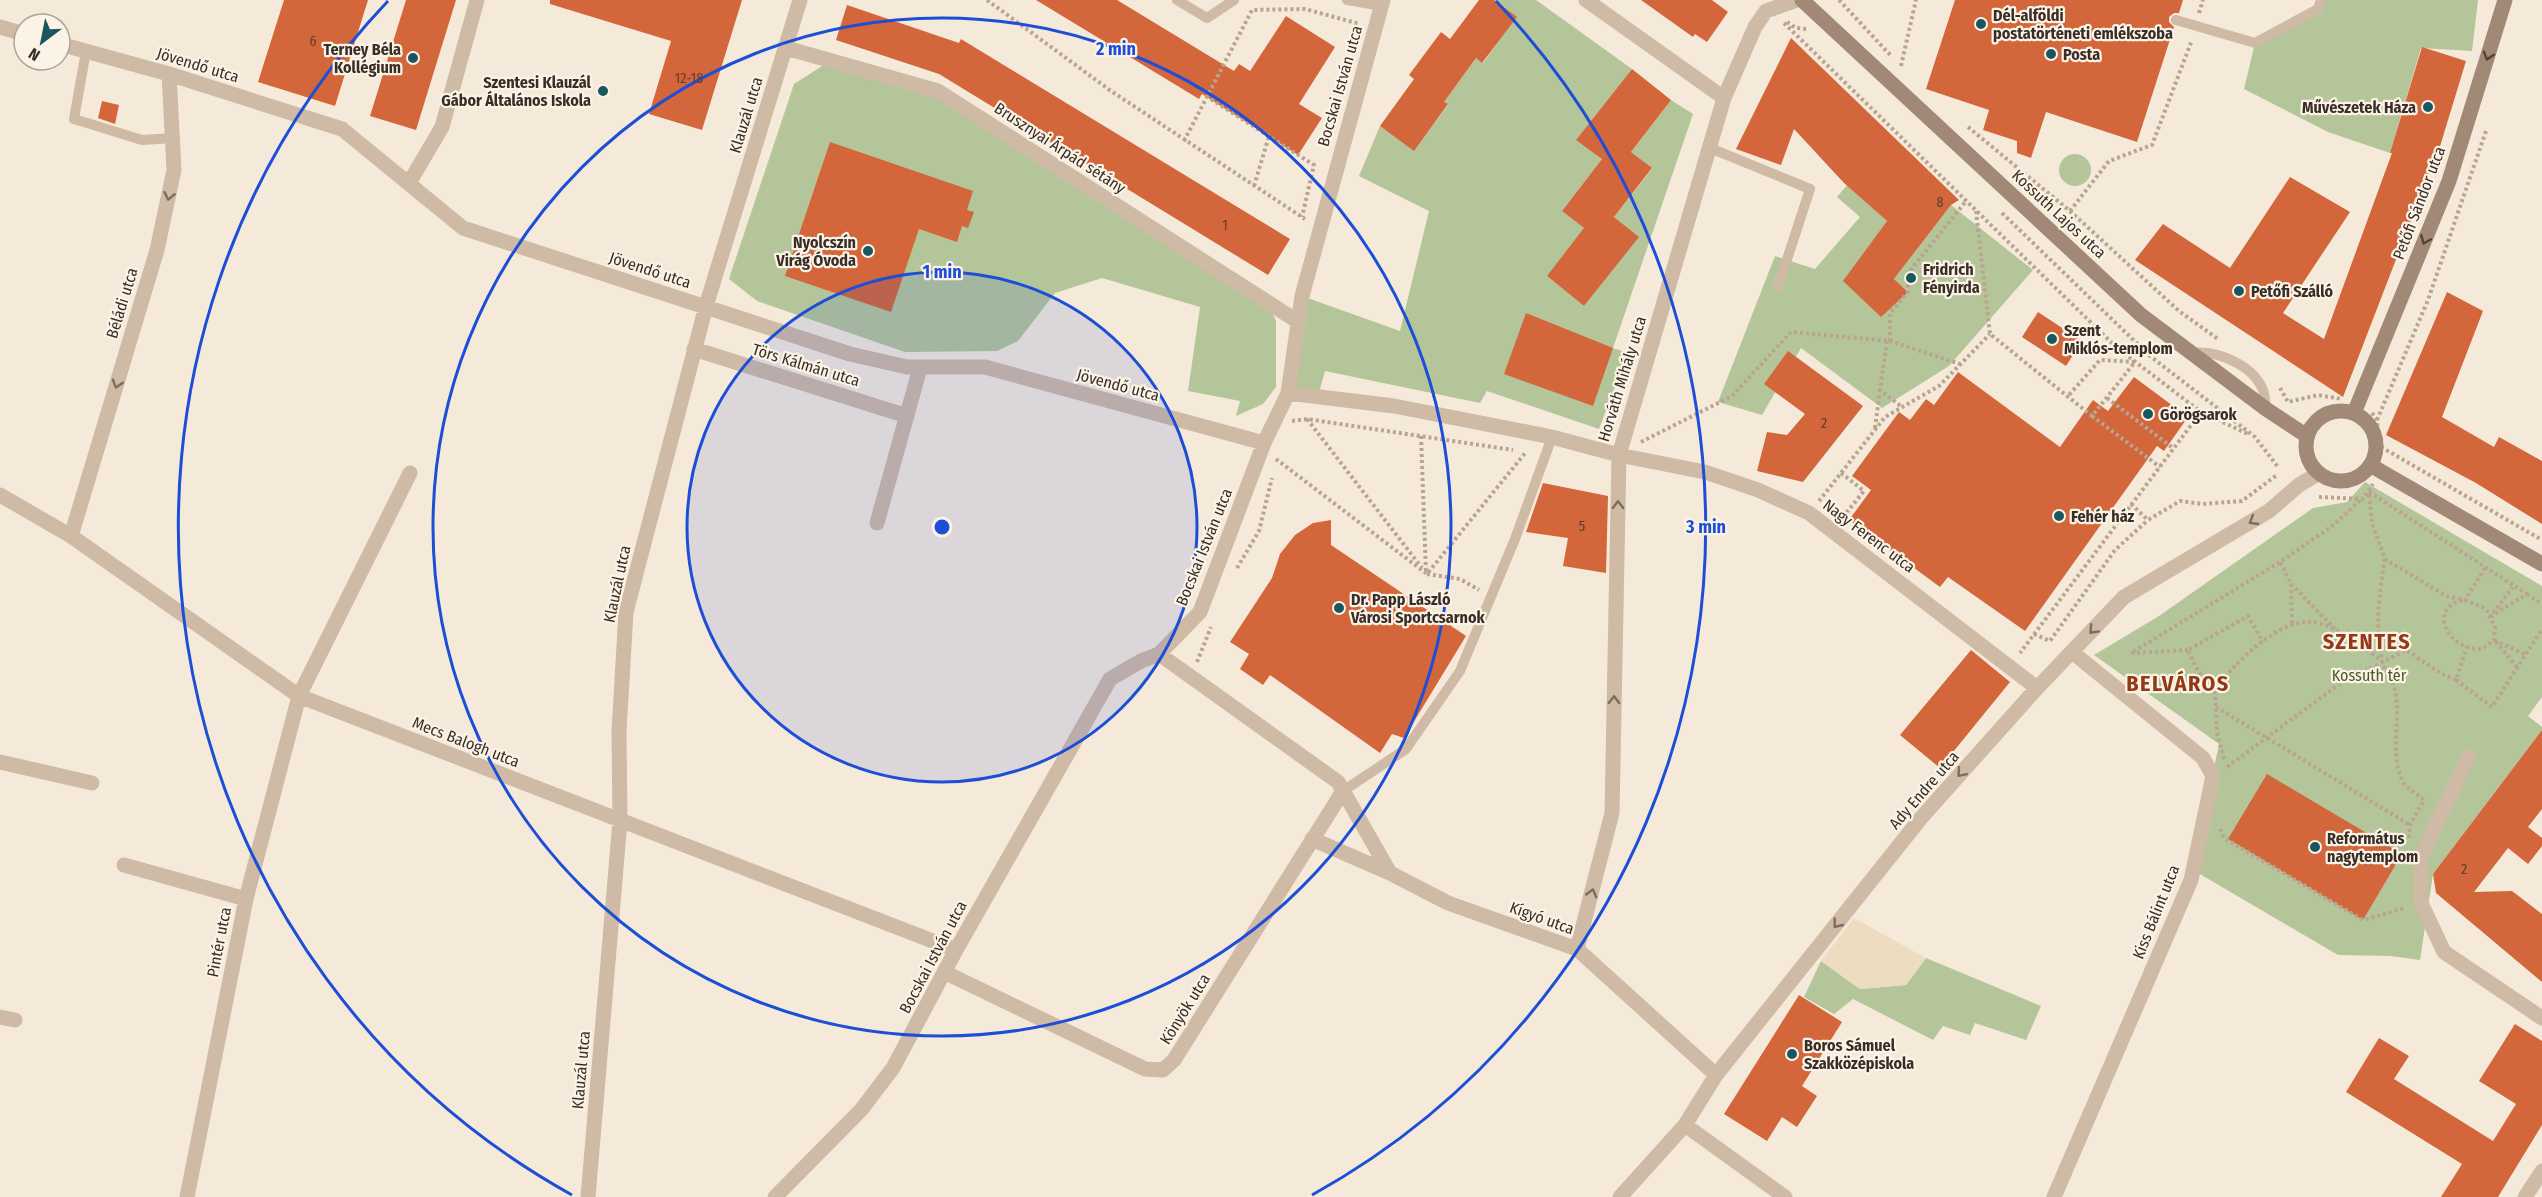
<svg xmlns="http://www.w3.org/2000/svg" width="2542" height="1197" font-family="'Fira Sans Condensed',sans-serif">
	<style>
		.green { fill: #b4c599 }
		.plaza { fill: #eedcc0 }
		.building { fill: #d3663a }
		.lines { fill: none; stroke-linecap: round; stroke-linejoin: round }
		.path { stroke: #baa48f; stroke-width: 4; stroke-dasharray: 3 3; stroke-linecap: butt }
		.lane { stroke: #cebaa5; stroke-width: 10 }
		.street { stroke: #cebaa5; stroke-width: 15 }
		.secondary { stroke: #a28876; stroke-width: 15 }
		.oneway { stroke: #53443b }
		.oneway2 { stroke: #7c6d60 }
		.ring { fill: none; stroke: #1d4ed8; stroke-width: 3 }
		.poi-dot { fill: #18575f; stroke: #fcf3e7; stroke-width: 2 }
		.labels { text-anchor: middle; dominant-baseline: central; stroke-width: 4.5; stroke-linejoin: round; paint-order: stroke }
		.number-label { font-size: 14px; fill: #603c2c }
		.poi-label { font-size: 16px; font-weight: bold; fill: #392e27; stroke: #fcf3e7; text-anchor: start }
		.street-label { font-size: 16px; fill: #392e27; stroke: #fcf3e7 }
		.park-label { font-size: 16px; fill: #455a28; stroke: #fcf3e7 }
		.district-label { font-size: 22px; font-weight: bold; letter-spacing: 1.5px; fill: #913a17; stroke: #fcf3e7 }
		.centre { fill: #1d4ed8; stroke: #fcf3e7; stroke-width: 3 }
		.ring-label { font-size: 18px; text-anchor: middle; font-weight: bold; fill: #1d4ed8; stroke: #fcf3e7; stroke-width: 4.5; stroke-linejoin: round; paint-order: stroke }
	</style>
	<rect width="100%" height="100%" fill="#f5eada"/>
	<path class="green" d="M1494 0H1536L1632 69 1577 139 1602 159 1562 211 1588 231 1547 276 1584 306 1638 237 1614 217 1652 169 1631 152 1671 100 1693 114 1613 348 1628 353 1599 429 1487 391 1480 403 1325 371 1318 396 1288 393 1302 296 1400 331 1429 211 1359 176 1380 126 1414 150 1448 105 1444 102 1476 58 1483 63 1516 17Z
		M2321 0H2478L2472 51 2421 48 2390 153 2328 132 2244 89 2255 43 2318 9Z
		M830 61 938 91 1267 301 1276 321V387L1263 404 1236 416 1240 401 1188 391 1200 307 1102 278 1055 293 1018 341 997 351 905 352 757 301 729 279 794 84Z
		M2059 170a16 16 0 1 1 32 0a16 16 0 1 1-32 0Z
		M1847 185 1887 221 1844 281 1908 292 1894 279 1951 205 2033 270 1949 366 1882 408 1801 348 1762 415 1718 402 1775 256 1815 269 1860 217 1837 197Z
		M2365 482 2542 586V697L2528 716 2542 727V730L2433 874 2420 960 2391 956 2338 955 2193 870 2219 744 2094 655 2159 616 2313 508 2347 502Z
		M1926 958 2041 1006 2026 1040 1975 1023 1970 1035 1943 1026 1933 1040 1853 999 1834 1014 1804 997 1821 961 1860 989 1906 985Z"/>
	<path class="plaza" d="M1854 918 1926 958 1906 985 1860 989 1821 961Z"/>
	<path class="building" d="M284 0H368L335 106 258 82Z
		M406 0H456L416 130 370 116Z
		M550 0H742L702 130 649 114 671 41 550 4Z
		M1036 0H1117L1234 71 1239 64 1250 71 1286 16 1335 47 1299 104 1322 118 1298 155 1202 94 1199 99Z
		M1479 0H1494L1517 17 1482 63 1476 58 1444 102 1448 104 1414 151 1380 126 1414 79 1409 75 1441 32 1450 39Z
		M1641 0H1712L1728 12 1707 42 1695 34 1693 37Z
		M1955 0H2183L2179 13H2174L2169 17V22L2174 27 2137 142 2046 112 2031 158 2017 153V141L1983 130 1989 110 1926 89Z
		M847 5 959 43 961 39 1290 239 1268 275 939 74 836 40Z
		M1791 38 1959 200 1951 205 1894 279 1908 292 1881 317 1843 281 1887 221 1844 183 1794 129 1781 165 1736 149Z
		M2422 47 2466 61 2434 166H2432L2343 397 2135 260 2163 224 2230 268 2290 177 2350 212 2283 313 2324 339 2392 153H2390Z
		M1632 69 1671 100 1631 152 1652 168 1614 217 1639 237 1584 306 1547 276 1584 228 1562 211 1602 159 1576 140Z
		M102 101 119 105 115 124 98 118Z
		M830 142 973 191 967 210 974 212 968 228 962 226 957 242 919 229 891 312 785 276Z
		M2447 292 2483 311 2442 417 2494 447 2499 437 2542 461V524L2476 483 2386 435Z
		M2038 312 2082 341 2066 366 2022 337Z
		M1526 313 1613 348 1593 406 1504 374Z
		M1788 351 1863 406 1803 482 1757 471 1767 432 1787 435 1805 414 1764 384Z
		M1958 372 2060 447 2093 400 2108 411 2134 377 2188 417 2164 451 2157 446 2025 631 1948 577 1940 587 1849 520 1871 490 1852 476 1899 412 1910 420 1926 399 1934 405Z
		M1543 483 1608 496 1606 573 1563 566 1568 538 1526 532Z
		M1331 520V545L1466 636 1404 738 1392 734 1380 753 1270 675 1263 685 1240 669 1249 654 1230 642 1272 578 1280 554 1295 535 1313 523Z
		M1971 650 2010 682 1940 768 1900 735Z
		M2542 730V809L2528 827 2542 838V846L2528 864 2508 848 2474 892 2512 891 2542 914V982L2436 893 2433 874Z
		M2267 774 2402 854 2363 920 2228 839Z
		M1799 995 1842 1022 1802 1086 1817 1096 1797 1127 1782 1117 1767 1141 1724 1114Z
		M2515 1024 2542 1041V1125L2498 1197H2441L2462 1164 2346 1092 2379 1038 2409 1056 2394 1079 2493 1141 2516 1104 2479 1081Z"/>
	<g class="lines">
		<path class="path" d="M987 0 1111 91 1305 219
			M1839 0 1892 57
			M2199 13 2203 0
			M1787 22 1796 28 1807 29
			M1784 23 2116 347 2201 412 2020 653
			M1901 66 1916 0
			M1206 96 1314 165 1302 217
			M1968 127 2070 211 2179 311 2218 339
			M1184 141 1252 10 1305 9 1360 24
			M1254 186 1269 136
			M1976 211 1990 334 2092 416 2135 362 2100 360 2068 396
			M2070 211 2109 161 2152 145 2192 40
			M2002 213 2150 356 2255 437 2278 467
			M1887 341 1880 390 1902 407
			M1890 341V313L1908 292V273L1966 201
			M2280 388 2288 402 2318 395 2342 399
			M2107 398 2173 448
			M2201 412 2248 434
			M2372 413 2377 420 2380 451
			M2092 416 2160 467
			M1307 419 1422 568
			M2377 420 2428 300 2486 131
			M1292 421 1307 419 1513 450
			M1875 428 1880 390
			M1421 436 1426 573
			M1641 442 1732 396 1791 332 1890 341 1960 364
			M2381 447 2542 540
			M1276 459 1427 574 1526 452
			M1841 473 1864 491 1843 517
			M2319 497 2363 499 2373 484
			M1819 501 1885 417 1939 386 1990 334
			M2131 504 2148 520 2180 501 2202 504 2242 501 2277 475
			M2385 559C2379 593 2375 626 2382 661 2385 672 2395 683 2396 695 2400 723 2390 757 2403 782 2407 789 2418 795 2424 800L2410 825 2409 838
			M1237 568 1259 531 1272 478
			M2485 568 2465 600 2446 596 2385 559 2372 523 2369 492 2527 594 2491 616 2513 587
			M1427 574 1460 579 1479 590
			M2291 584 2336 630
			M2527 594 2542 604
			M2465 600 2486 609 2495 627 2494 640 2482 649C2447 651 2426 606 2465 600Z
			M2292 623 2291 583 2280 562 2331 527 2362 499
			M2034 634 2050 641 2115 550 2148 520
			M2188 650 2131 653 2280 562
			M1197 662 1211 627
			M2517 667 2494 640 2526 655
			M2456 680 2492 707 2542 629
			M2215 692C2231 664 2284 613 2318 623 2342 629 2363 647 2382 661
			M2216 707 2410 825
			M2224 759 2217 732 2215 692 2197 669 2188 650 2248 616 2263 642
			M2227 767 2338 685 2406 650 2440 673 2456 680 2467 647
			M2220 829 2224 838 2363 920 2405 908"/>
		<path class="lane" d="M1177 0 1207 18 1234 0
			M1347 0 1382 6
			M2176 20 2255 43 2318 9 2321 0
			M86 51 74 119 142 140 173 138
			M1710 148 1810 189 1778 287
			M2192 353C2217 350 2253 365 2263 390 2265 395 2265 403 2266 409
			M1343 791 1406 749 1460 671 1515 539 1552 437"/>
		<path class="street" d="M1586 0 1724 98
			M0 27 24 34
			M60 44 169 74 342 129 463 228 850 354 907 367H985L1264 443
			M786 48 938 91 1297 321
			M409 183 442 127 477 0
			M694 349 907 416
			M1288 393 1394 406 1552 437 1619 455 1705 472 1758 490 1809 513 2037 688
			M0 495 71 536 299 696 956 950
			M877 523 920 368
			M71 536 157 250 174 170 169 74
			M1159 654 1338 782 1390 873 1448 903 1577 949 1716 1075
			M2468 757 2421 857V903L2444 952 2542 1018
			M0 762 92 783
			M1312 839 1390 873
			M124 865 246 899
			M1577 949 1612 813 1619 455 1724 98 1755 27 1766 11 1797 0
			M944 972 1145 1069 1163 1070 1174 1060 1343 791
			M0 1017 15 1020
			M1685 1125 1785 1197
			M187 1197 246 899 299 696 410 473
			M588 1197 620 821 619 731 626 612 706 306 800 0
			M775 1197 861 1110 893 1068 956 950 1110 679 1141 661 1159 654 1200 612 1264 443 1288 393 1302 296 1383 0
			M1620 1197 1685 1125 1716 1075 1921 818 2037 688 2124 597 2269 511 2299 485 2319 473
			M2054 1197 2191 880 2213 776 2203 758 2072 652
			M2525 1197 2542 1171"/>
		<path class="secondary" d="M1802 0 2141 315 2266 409 2307 436
			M2306 446a35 35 0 1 1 70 0a35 35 0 1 1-70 0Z
			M2354 413 2449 181 2505 0
			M2370 465 2542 564"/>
	</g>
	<defs><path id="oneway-chevron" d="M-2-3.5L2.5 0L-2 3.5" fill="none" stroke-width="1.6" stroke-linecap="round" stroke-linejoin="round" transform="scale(1.5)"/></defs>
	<g class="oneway">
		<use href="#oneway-chevron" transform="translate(2488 56) rotate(107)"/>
		<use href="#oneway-chevron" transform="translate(2425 240) rotate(112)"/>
	</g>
	<g class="oneway2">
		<use href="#oneway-chevron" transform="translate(169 196) rotate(102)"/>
		<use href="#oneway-chevron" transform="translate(117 384) rotate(107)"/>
		<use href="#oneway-chevron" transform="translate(1618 505) rotate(-89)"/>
		<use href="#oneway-chevron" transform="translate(2253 521) rotate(149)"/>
		<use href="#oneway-chevron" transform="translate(2093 630) rotate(133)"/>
		<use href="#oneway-chevron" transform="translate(1614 700) rotate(-89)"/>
		<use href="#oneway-chevron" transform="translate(1961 773) rotate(131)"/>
		<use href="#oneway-chevron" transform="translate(1592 893) rotate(-75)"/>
		<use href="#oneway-chevron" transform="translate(1837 924) rotate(129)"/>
	</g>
	<circle cx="942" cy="527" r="255" fill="#1d4ed8" fill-opacity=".12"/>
	<g class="ring">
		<circle cx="942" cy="527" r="255"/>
		<circle cx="942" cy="527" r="509"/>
		<path d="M572 1195A764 764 0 0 1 388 1M1496 1A764 764 0 0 1 1312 1195"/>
	</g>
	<g class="poi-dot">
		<circle cx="1981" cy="24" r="6"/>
		<circle cx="2051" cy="54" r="6"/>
		<circle cx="413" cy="58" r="6"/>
		<circle cx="603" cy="91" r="6"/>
		<circle cx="2428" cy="107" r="6"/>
		<circle cx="868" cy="251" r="6"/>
		<circle cx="1911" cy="278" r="6"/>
		<circle cx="2239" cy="291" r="6"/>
		<circle cx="2052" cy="339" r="6"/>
		<circle cx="2148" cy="414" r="6"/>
		<circle cx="2059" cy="516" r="6"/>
		<circle cx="1339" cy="608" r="6"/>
		<circle cx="2315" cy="847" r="6"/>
		<circle cx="1792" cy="1054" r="6"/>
	</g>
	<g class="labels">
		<g class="number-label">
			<text x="313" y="41">6</text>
			<text x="689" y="78">12-18</text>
			<text x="1940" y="202">8</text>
			<text x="1225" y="225">1</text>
			<text x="1824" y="423">2</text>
			<text x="1582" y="526">5</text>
			<text x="2464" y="869">2</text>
		</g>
		<g class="poi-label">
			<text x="1993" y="15">Dél-alföldi<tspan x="1993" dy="18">postatörténeti emlékszoba</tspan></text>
			<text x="401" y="49" text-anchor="end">Terney Béla<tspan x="401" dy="18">Kollégium</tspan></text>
			<text x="2063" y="54">Posta</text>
			<text x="591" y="82" text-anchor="end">Szentesi Klauzál<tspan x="591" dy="18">Gábor Általános Iskola</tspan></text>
			<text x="2416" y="107" text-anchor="end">Művészetek Háza</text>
			<text x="856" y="242" text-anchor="end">Nyolcszín<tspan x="856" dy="18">Virág Óvoda</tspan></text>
			<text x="1923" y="269">Fridrich<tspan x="1923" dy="18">Fényirda</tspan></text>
			<text x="2251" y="291">Petőfi Szálló</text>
			<text x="2064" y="330">Szent<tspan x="2064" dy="18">Miklós-templom</tspan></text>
			<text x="2160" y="414">Görögsarok</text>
			<text x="2071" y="516">Fehér ház</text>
			<text x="1351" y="599">Dr. Papp László<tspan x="1351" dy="18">Városi Sportcsarnok</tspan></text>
			<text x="2327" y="838">Református<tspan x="2327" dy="18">nagytemplom</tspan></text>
			<text x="1804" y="1045">Boros Sámuel<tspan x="1804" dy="18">Szakközépiskola</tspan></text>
		</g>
		<g class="street-label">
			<text transform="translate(198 65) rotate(17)">Jövendő utca</text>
			<text transform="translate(1340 86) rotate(-74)">Bocskai István utca</text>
			<text transform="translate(746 115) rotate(-73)">Klauzál utca</text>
			<text transform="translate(1060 148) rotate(33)">Brusznyai Árpád sétány</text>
			<text transform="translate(2419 203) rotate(-69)">Petőfi Sándor utca</text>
			<text transform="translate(2059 214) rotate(43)">Kossuth Lajos utca</text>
			<text transform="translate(650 270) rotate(18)">Jövendő utca</text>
			<text transform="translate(122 303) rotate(-73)">Béládi utca</text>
			<text transform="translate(806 365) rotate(17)">Törs Kálmán utca</text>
			<text transform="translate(1622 379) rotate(-73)">Horváth Mihály utca</text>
			<text transform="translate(1118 385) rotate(15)">Jövendő utca</text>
			<text transform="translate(1869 536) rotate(37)">Nagy Ferenc utca</text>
			<text transform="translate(1204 547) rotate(-68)">Bocskai István utca</text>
			<text transform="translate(617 584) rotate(-78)">Klauzál utca</text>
			<text transform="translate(466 742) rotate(21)">Mecs Balogh utca</text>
			<text transform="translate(1924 790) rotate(-49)">Ady Endre utca</text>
			<text transform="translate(2156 912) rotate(-68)">Kiss Bálint utca</text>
			<text transform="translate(1542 918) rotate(20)">Kígyó utca</text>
			<text transform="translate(219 942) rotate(-79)">Pintér utca</text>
			<text transform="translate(933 957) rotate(-62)">Bocskai István utca</text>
			<text transform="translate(1185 1009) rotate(-58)">Könyök utca</text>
			<text transform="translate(581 1070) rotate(-85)">Klauzál utca</text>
		</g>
		<g class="park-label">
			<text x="2369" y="675">Kossuth tér</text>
		</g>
		<g class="district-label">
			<text x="2367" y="641">SZENTES</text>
			<text x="2178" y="683">BELVÁROS</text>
		</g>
	</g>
	<circle cx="942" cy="527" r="9" class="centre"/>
	<g class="ring-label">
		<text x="1116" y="55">2 min</text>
		<text x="942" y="278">1 min</text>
		<text x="1706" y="533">3 min</text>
	</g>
	<g transform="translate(42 42) rotate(212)"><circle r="28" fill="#fcf3e7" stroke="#aea49a" stroke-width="1.5"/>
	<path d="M0-4.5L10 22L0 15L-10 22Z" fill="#18575f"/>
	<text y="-9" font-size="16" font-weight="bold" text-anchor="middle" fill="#392e27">N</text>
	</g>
</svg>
